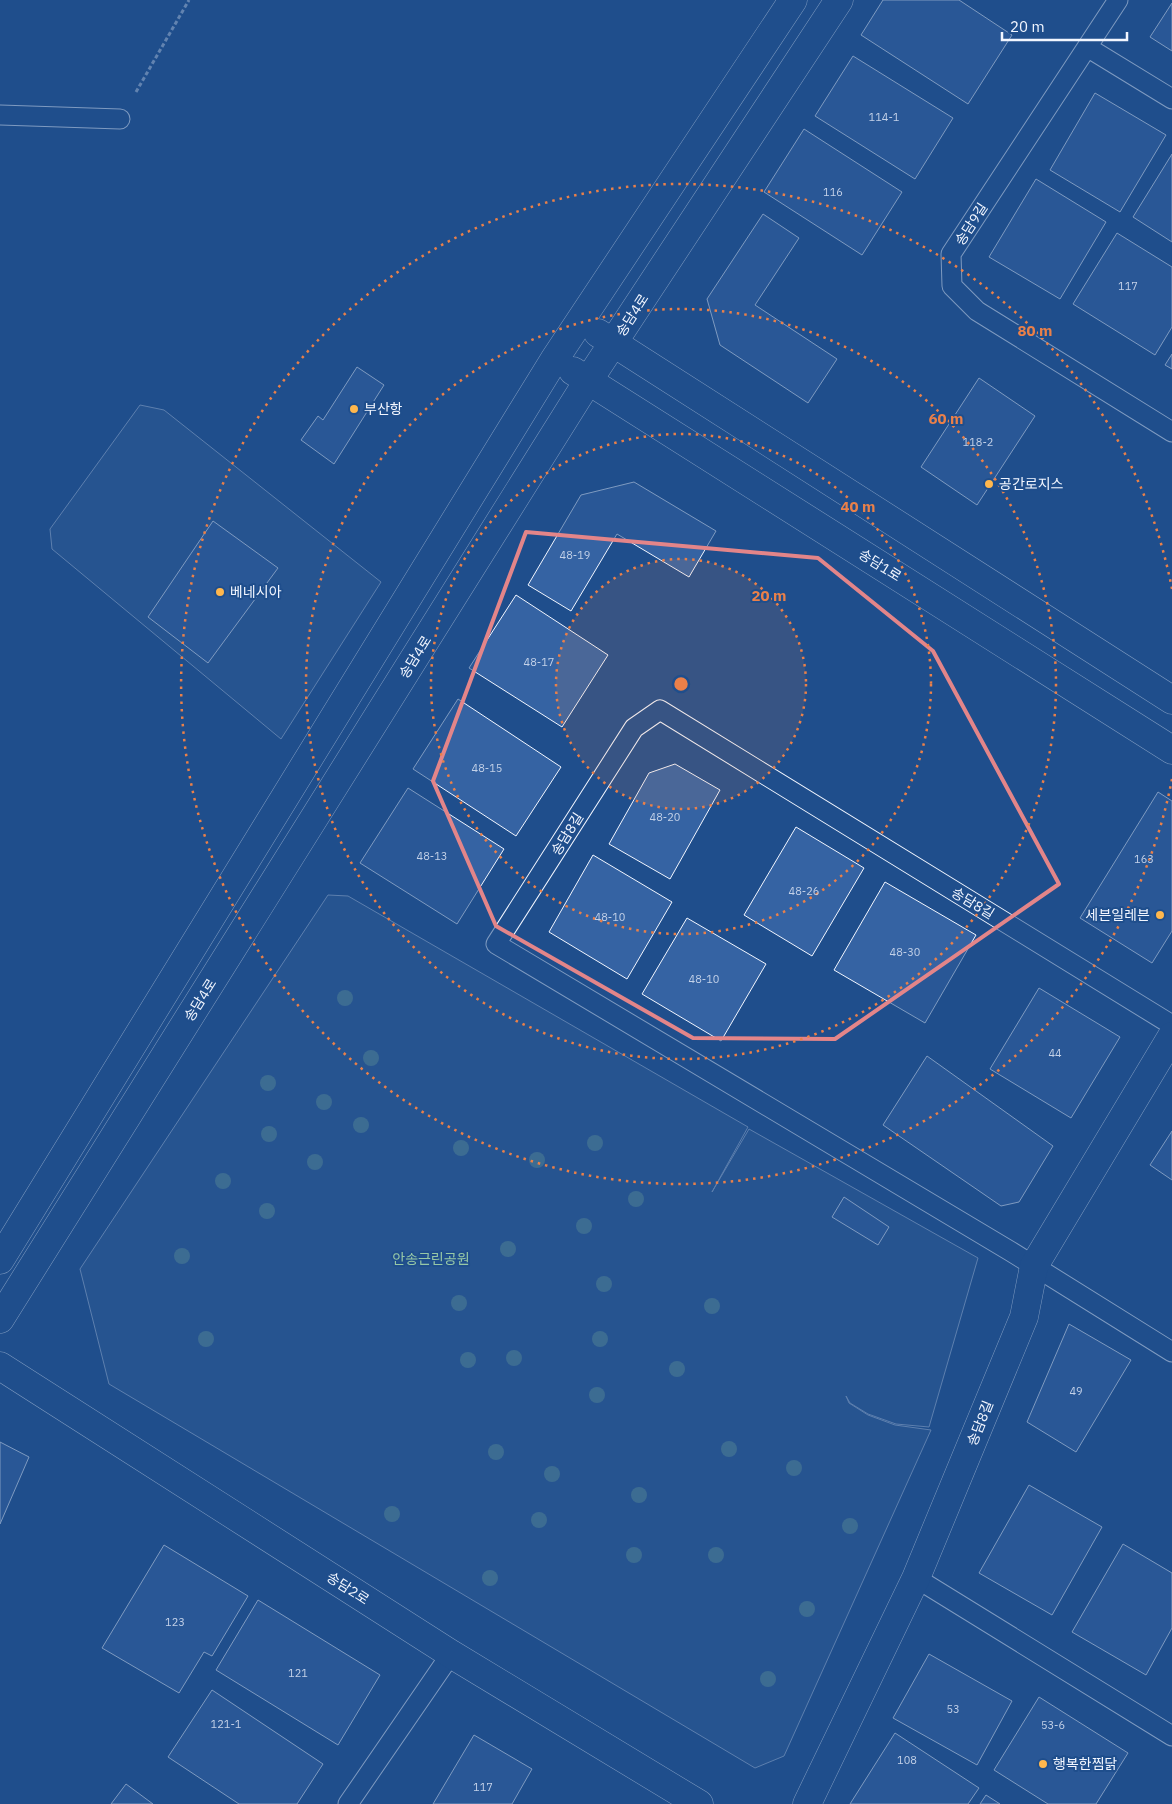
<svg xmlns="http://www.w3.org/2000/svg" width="1172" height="1804" font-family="'IBM Plex Sans','Noto Sans KR',sans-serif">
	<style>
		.built { fill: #305b95; stroke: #a8bbd7 }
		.building { fill: #3563a3; stroke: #f2f6ff }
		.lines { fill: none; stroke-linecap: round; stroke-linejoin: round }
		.service-casing { stroke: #f2f6ff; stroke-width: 21 }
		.minor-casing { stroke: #f2f6ff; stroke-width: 29 }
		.secondary-casing { stroke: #f2f6ff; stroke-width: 29 }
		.path { stroke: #b3c4dc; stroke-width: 3; stroke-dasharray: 4 2.5; stroke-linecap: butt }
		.service { stroke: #1f4e8c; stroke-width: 19 }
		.minor { stroke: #1f4e8c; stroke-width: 28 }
		.secondary { stroke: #1f4e8c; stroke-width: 28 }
		.tree { fill: #61919a }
		.marked { fill: none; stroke: #e38589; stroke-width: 4; stroke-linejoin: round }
		.ring { fill: none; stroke: #ea8049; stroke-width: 2.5; stroke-dasharray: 2.5 5 }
		.poi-dot { fill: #ffb74d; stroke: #1f4e8c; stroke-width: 2 }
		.labels { text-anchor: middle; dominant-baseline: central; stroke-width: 4; stroke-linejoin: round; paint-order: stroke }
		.number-label { font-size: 11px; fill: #c3d1e8 }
		.street-label { font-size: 14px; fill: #f2f6ff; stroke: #1f4e8c }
		.poi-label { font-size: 14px; fill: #f2f6ff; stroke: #1f4e8c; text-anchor: start }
		.park-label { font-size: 14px; fill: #97c8a6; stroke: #1f4e8c }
		.centre { fill: #ea8049; stroke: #1f4e8c; stroke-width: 2.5 }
		.ring-label { font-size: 15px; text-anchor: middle; font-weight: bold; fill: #ea8049; stroke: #1f4e8c; stroke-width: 4; stroke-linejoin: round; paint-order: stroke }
	</style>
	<rect width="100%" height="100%" fill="#1f4e8c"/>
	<path class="built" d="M140 405 164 410 381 582 281 739 52 549 50 529Z
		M328 895 348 896 748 1127 712 1192 749 1129 978 1258 929 1427 896 1424 868 1414 850 1403 846 1396 849 1403 868 1415 895 1425 931 1430 784 1756 755 1768 109 1384 80 1269Z"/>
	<path class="building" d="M883 0H959L1012 35 968 104 861 35Z
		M1172 3V51L1150 37Z
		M853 56 953 118 915 179 815 116Z
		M1095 93 1166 135 1120 212 1050 170Z
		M804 129 902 192 862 255 764 192Z
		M1172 154V242L1133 217Z
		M1036 179 1106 222 1060 299 989 257Z
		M763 214 799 238 755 305 837 359 808 403 720 345 707 299Z
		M1117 233 1172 267V327L1155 355 1073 304Z
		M1172 354V369L1165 365Z
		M357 367 384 385 334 464 301 440 318 416 323 420Z
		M979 378 1035 416 977 505 921 467Z
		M634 482 716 531 689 577 617 534 571 611 528 585 581 495Z
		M213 521 278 568 208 663 148 617Z
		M516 595 608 655 562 727 469 668Z
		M458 699 561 767 516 836 413 769Z
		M675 764 720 790 670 879 609 844 649 773Z
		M408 788 504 849 457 924 360 863Z
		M1158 792 1172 801V931L1152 963 1080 918Z
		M796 827 864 868 812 956 744 915Z
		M593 855 672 902 627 979 549 932Z
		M885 882 976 935 925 1023 834 970Z
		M687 918 766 964 721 1041 642 994Z
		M1039 988 1120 1037 1071 1118 990 1069Z
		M927 1056 1053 1146 1019 1202 1001 1206 883 1125Z
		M1172 1131V1180L1150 1165Z
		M844 1197 889 1227 878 1245 832 1217Z
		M1069 1324 1131 1360 1076 1452 1027 1422Z
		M0 1442 29 1457 0 1524Z
		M1029 1485 1102 1527 1052 1615 979 1573Z
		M1123 1544 1172 1573V1628L1146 1675 1072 1632Z
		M164 1545 248 1596 212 1656 204 1652 179 1693 102 1648Z
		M258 1600 380 1675 338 1745 216 1670Z
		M929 1654 1012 1701 977 1765 893 1718Z
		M212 1690 323 1764 297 1804H239L168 1757Z
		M1039 1697 1128 1753 1096 1804H1048L994 1770Z
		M895 1733 979 1788 968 1804H850Z
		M474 1735 532 1769 512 1804H433Z
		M126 1784 153 1804H111Z
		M986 1795 1000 1804H980Z"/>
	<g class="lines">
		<defs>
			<path id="service" d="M1118 0 951 254 952 286 977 311 1172 432
				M1087 47 1172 99
				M0 115 120 119
				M1172 1025 660 710 634 728 496 944 1010 1251 1172 1352
				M916 1578 1172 1736
				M348 1804 451 1654"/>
			<path id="minor" d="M0 1366 451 1654 699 1804
				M807 1804 916 1578 1024 1317 1034 1266 1172 1036"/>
			<path id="secondary" d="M598 333 1172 700
				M573 371 1172 750
				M0 1260 554 360 793 0
				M0 1319 588 381 839 0"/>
		</defs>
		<use href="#service" class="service-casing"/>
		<use href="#minor" class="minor-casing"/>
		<use href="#secondary" class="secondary-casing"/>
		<path class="path" d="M136 92 189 0"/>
		<use href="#service" class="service"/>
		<use href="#minor" class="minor"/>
		<use href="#secondary" class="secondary"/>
	</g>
	<g class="tree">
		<circle cx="345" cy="998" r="8"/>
		<circle cx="371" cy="1058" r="8"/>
		<circle cx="268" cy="1083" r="8"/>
		<circle cx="324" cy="1102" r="8"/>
		<circle cx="361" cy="1125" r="8"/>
		<circle cx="269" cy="1134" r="8"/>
		<circle cx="595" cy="1143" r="8"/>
		<circle cx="461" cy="1148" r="8"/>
		<circle cx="537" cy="1160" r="8"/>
		<circle cx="315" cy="1162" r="8"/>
		<circle cx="223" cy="1181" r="8"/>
		<circle cx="636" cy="1199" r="8"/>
		<circle cx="267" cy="1211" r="8"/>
		<circle cx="584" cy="1226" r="8"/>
		<circle cx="508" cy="1249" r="8"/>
		<circle cx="182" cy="1256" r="8"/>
		<circle cx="604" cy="1284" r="8"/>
		<circle cx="459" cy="1303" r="8"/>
		<circle cx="712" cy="1306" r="8"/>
		<circle cx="206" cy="1339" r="8"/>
		<circle cx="600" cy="1339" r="8"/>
		<circle cx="514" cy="1358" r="8"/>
		<circle cx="468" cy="1360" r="8"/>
		<circle cx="677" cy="1369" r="8"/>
		<circle cx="597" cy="1395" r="8"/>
		<circle cx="729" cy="1449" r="8"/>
		<circle cx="496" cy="1452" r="8"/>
		<circle cx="794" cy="1468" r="8"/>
		<circle cx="552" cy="1474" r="8"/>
		<circle cx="639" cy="1495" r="8"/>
		<circle cx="392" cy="1514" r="8"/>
		<circle cx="539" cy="1520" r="8"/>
		<circle cx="850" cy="1526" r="8"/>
		<circle cx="634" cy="1555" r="8"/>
		<circle cx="716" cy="1555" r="8"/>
		<circle cx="490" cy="1578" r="8"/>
		<circle cx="807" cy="1609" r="8"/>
		<circle cx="768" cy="1679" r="8"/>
	</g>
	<path d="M0 0H1172V1804H0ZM526 532 818 558 933 651 1059 884 835 1039 693 1038 496 926 433 781Z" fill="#1f4e8c" fill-opacity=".55" fill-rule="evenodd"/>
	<path class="marked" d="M526 532 818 558 933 651 1059 884 835 1039 693 1038 496 926 433 781Z"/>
	<circle cx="681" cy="684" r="125" fill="#ea8049" fill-opacity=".12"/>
	<g class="ring">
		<circle cx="681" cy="684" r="125"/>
		<circle cx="681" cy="684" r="250"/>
		<circle cx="681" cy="684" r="375"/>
		<path d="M1172 779A500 500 0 1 1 1172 589"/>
	</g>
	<g class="poi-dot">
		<circle cx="354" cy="409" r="5"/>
		<circle cx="989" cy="484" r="5"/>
		<circle cx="220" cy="592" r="5"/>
		<circle cx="1160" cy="915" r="5"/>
		<circle cx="1043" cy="1764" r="5"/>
	</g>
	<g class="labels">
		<g class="number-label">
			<text x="884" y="117">114-1</text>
			<text x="833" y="192">116</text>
			<text x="1128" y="286">117</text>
			<text x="978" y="442">118-2</text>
			<text x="575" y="555">48-19</text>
			<text x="539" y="662">48-17</text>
			<text x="487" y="768">48-15</text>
			<text x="665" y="817">48-20</text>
			<text x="432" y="856">48-13</text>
			<text x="1144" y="859">163</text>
			<text x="804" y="891">48-26</text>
			<text x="610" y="917">48-10</text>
			<text x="905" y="952">48-30</text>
			<text x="704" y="979">48-10</text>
			<text x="1055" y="1053">44</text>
			<text x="1076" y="1391">49</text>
			<text x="175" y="1622">123</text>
			<text x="298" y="1673">121</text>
			<text x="953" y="1709">53</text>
			<text x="226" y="1724">121-1</text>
			<text x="1053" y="1725">53-6</text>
			<text x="907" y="1760">108</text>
			<text x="483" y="1787">117</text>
		</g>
		<g class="street-label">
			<text transform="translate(971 224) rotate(-57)">송담9길</text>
			<text transform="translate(632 315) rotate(-57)">송담4로</text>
			<text transform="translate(880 565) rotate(32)">송담1로</text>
			<text transform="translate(415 657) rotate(-58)">송담4로</text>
			<text transform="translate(567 834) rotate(-58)">송담8길</text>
			<text transform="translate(973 903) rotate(31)">송담8길</text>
			<text transform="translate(200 1000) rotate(-58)">송담4로</text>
			<text transform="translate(980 1423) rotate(-68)">송담8길</text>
			<text transform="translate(348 1588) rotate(33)">송담2로</text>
		</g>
		<g class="poi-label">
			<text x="364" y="409">부산항</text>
			<text x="999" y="484">공간로지스</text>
			<text x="230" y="592">베네시아</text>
			<text x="1150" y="915" text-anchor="end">세븐일레븐</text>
			<text x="1053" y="1764">행복한찜닭</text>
		</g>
		<g class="park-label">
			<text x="431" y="1259">안송근린공원</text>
		</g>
	</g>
	<circle cx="681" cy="684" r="8" class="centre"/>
	<g class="ring-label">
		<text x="1035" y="336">80 m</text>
		<text x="946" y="424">60 m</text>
		<text x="858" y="512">40 m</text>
		<text x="769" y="601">20 m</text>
	</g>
	<path d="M1002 32v8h125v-8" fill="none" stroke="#f2f6ff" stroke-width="2.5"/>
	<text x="1010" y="32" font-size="15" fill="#f2f6ff" stroke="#1f4e8c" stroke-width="4" paint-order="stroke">20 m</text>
</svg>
